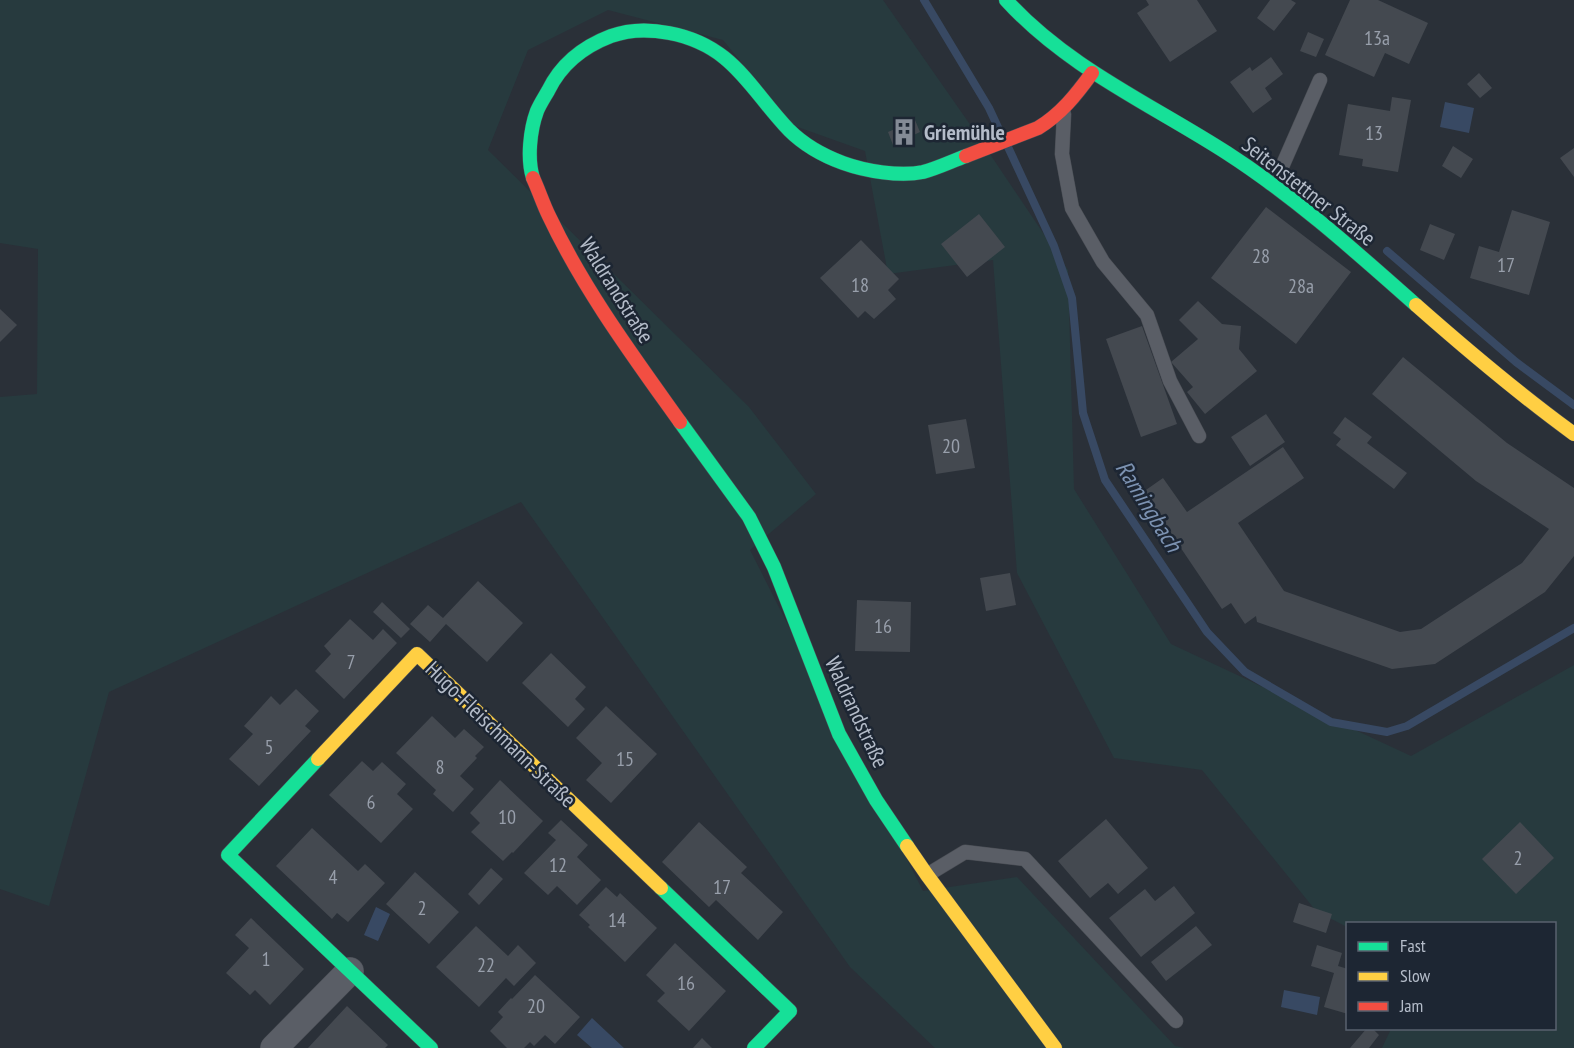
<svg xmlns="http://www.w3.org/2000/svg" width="1574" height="1048" font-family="'PT Sans Narrow',sans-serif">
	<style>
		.green { fill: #273a3e }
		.water { fill: #384963 }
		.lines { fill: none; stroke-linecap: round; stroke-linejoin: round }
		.stream { stroke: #384963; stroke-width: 8 }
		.building { fill: #444950 }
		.lane-casing { stroke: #484c53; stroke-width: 15 }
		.street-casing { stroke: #484c53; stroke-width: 28 }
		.fast-casing { stroke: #484c53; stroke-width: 15 }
		.slow-casing { stroke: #484c53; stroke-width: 15 }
		.jam-casing { stroke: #484c53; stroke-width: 15 }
		.lane { stroke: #5a5e66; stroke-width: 14 }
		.street { stroke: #5a5e66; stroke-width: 27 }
		.fast { stroke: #16e098; stroke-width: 14 }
		.slow { stroke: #ffcf43; stroke-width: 14 }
		.jam { stroke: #f24e42; stroke-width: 14 }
		.labels { text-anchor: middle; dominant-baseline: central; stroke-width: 5; stroke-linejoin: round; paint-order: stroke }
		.number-label { font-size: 20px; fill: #989fab }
		.poi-label { font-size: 22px; font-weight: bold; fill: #b4bcc9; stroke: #1d2633; text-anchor: start }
		.street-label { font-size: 22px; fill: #b4bcc9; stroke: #1d2633 }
		.water-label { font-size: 24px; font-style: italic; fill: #7c92b1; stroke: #1d2633 }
	</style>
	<rect width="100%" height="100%" fill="#2a3038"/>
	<path class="green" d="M0 0H883L969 123 1068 270 1074 489 1171 644 1411 756 1574 665V1048H1382L1391 1029 1554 1028V924H1348L1347 927 1316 911 1202 770 1114 758 1017 573 993 260 888 274 865 151 792 125 723 40 608 10 528 50 488 150 749 407 816 494 750 550 923 891 1017 877 1175 1046 1185 1048H935L850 967 521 502 109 692 49 906 0 889V397L37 394 38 249 0 243Z"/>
	<path class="water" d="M1445 102 1474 108 1469 133 1440 127Z
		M376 907 390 914 378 941 364 935Z
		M1284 990 1320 997 1317 1015 1281 1007Z
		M592 1018 624 1048H592L577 1035Z"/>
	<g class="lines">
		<path class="stream" d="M924 0 989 108 1002 136
			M1008 147 1054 246 1072 298 1083 413 1105 480 1207 632 1245 672 1331 722 1387 732 1407 726 1574 628
			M1387 251 1516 362 1574 405"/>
	</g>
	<path class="building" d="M1146 0H1197L1217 31 1170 62 1137 13 1149 5Z
		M1270 0H1291L1296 3 1274 31 1257 18Z
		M1350 0H1378L1428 23 1409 64 1385 53 1374 77 1325 55Z
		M1308 32 1324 39 1316 57 1300 51Z
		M1271 57 1283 74 1265 88 1272 99 1253 113 1230 82 1250 67 1252 71Z
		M1479 73 1492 88 1480 98 1467 84Z
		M1392 97 1411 100 1398 172 1362 166 1363 159 1339 155 1348 104 1390 111Z
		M915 120 920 132 893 145 888 132Z
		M1453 146 1473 159 1461 178 1442 166Z
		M1574 148V177L1560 158Z
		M1266 207 1351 272 1296 344 1211 278Z
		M1512 210 1550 222 1529 295 1470 278 1479 246 1499 252Z
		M979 214 1005 247 967 277 941 244Z
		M1430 224 1455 234 1444 260 1420 250Z
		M861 240 899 279 888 290 896 299 874 319 865 311 858 318 820 278Z
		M1198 301 1222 324 1241 326 1239 349 1257 371 1205 414 1187 392 1193 387 1171 362 1198 339 1179 320Z
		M0 309 17 325 0 342Z
		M1142 326 1177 424 1141 437 1106 339Z
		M1403 357 1507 443 1574 488V556L1545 592 1435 664 1392 669 1257 622 1256 616 1245 624 1231 603 1222 609 1143 492 1163 478 1187 512 1283 447 1304 478 1238 523 1284 591 1400 632 1421 629 1522 563 1549 529 1476 481 1372 394Z
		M1266 414 1285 442 1250 466 1231 437Z
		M1345 417 1372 437 1367 443 1407 473 1394 489 1336 445 1341 439 1333 433Z
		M966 419 975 468 936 474 928 425Z
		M1010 573 1016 605 986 611 980 578Z
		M478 581 523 623 487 662 446 624 430 642 410 624 428 605 443 618Z
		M857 600 911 602 910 652 855 651Z
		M382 602 410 629 401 638 373 612Z
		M350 619 373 640 383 629 397 643 344 699 315 671 331 654 324 646Z
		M551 653 586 687 575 699 585 709 568 727 522 683Z
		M296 689 319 711 305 726 311 731 259 786 229 759 253 734 244 726 271 696 280 705Z
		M606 706 657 754 611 803 586 780 602 763 576 738Z
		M432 716 455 738 464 729 484 747 475 756 477 758 460 776 474 789 453 812 433 794 436 790 396 753Z
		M362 761 373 771 382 762 406 784 397 794 413 809 381 843 329 795Z
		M500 780 543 821 513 853 512 852 503 861 471 832 480 823 470 813Z
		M1106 819 1148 868 1118 894 1108 883 1090 898 1058 861Z
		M561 820 588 845 577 857 601 880 577 905 557 886 548 895 524 873 556 840 548 833Z
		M699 822 747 867 741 873 783 912 758 940 716 900 709 907 662 862Z
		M1520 822 1554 858 1516 894 1482 859Z
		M312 828 358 871 365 864 385 883 348 922 337 913 332 919 276 866Z
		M491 868 503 879 479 905 468 894Z
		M415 872 459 912 429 944 386 904Z
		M1174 886 1195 913 1141 957 1109 918 1145 889 1155 901Z
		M606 887 617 897 620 893 657 928 625 962 588 927 590 925 579 915Z
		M1299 903 1332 914 1326 933 1293 922Z
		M251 918 304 969 270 1005 255 990 250 995 226 973 249 948 235 935Z
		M476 926 508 956 518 945 536 963 514 986 506 978 479 1007 436 967Z
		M1196 926 1212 945 1166 981 1151 962Z
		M675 943 726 991 689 1031 657 1001 665 993 646 975Z
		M1317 945 1342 953 1338 966 1348 969V1014L1324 1007 1334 973 1311 966Z
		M535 975 580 1017 555 1044 545 1035 534 1046 530 1042 524 1048H507L490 1031 503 1017 498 1012 511 998 512 999Z
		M347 1006 388 1045 385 1048H308Z
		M1367 1028H1372L1379 1035 1369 1048H1350Z
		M702 1038 712 1048H693Z"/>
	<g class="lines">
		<defs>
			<path id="lane" d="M1064 114 1062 154 1072 208 1103 262 1147 315 1170 381 1199 436
				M1270 183 1281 169 1320 80
				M927 875 965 852 1025 859 1176 1021"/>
			<path id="street" d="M274 1048 350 971"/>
			<path id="fast" d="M1006 0C1068 68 1151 104 1227 153 1295 197 1355 251 1416 305
				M533 178C527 159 530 130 537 111 540 104 544 98 548 91 561 64 582 47 611 36 630 29 649 29 669 33 733 45 749 88 789 130 804 145 824 156 843 163 865 171 900 177 923 172 938 168 952 161 966 156
				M680 422 749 517 774 567 839 734 876 800 907 846
				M318 759 228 855 431 1048
				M661 888 790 1011 754 1048"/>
			<path id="slow" d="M1416 305C1467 350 1519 394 1574 434
				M318 759 417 654 661 888
				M907 846 927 875 1055 1048"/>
			<path id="jam" d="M966 156 1038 128C1061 114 1076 95 1092 73
				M533 178C539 191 543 204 549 216 584 290 633 356 680 422"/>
		</defs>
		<use href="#lane" class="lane-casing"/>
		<use href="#street" class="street-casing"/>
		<use href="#fast" class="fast-casing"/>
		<use href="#slow" class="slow-casing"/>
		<use href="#jam" class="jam-casing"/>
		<use href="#lane" class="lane"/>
		<use href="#street" class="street"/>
		<use href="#fast" class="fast"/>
		<use href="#slow" class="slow"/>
		<use href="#jam" class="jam"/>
	</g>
	<defs>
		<symbol id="building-bare" viewBox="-9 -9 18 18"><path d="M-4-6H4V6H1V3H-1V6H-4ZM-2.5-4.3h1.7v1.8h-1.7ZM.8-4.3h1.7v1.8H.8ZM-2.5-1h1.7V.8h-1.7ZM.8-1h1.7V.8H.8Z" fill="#848b96" stroke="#1d2633" stroke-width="2.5" paint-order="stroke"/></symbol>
	</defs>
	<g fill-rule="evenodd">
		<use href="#building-bare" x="885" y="113" width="38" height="38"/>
	</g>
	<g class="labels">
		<g class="number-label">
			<text x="1377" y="38">13a</text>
			<text x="1374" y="133">13</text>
			<text x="1261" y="256">28</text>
			<text x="1506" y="265">17</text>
			<text x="860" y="285">18</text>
			<text x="1301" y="286">28a</text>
			<text x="951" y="446">20</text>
			<text x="883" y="626">16</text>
			<text x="351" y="662">7</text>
			<text x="269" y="747">5</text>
			<text x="625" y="759">15</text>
			<text x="440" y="767">8</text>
			<text x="371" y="802">6</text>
			<text x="507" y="817">10</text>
			<text x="1518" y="858">2</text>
			<text x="558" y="865">12</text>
			<text x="333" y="877">4</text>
			<text x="722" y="887">17</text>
			<text x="422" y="908">2</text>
			<text x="617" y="920">14</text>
			<text x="266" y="959">1</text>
			<text x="486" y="965">22</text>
			<text x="686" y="983">16</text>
			<text x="536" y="1006">20</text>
		</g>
		<g class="poi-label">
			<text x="924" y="132">Griemühle</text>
		</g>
		<g class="street-label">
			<text transform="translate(1309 191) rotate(38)">Seitenstettner Straße</text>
			<text transform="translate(617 290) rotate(58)">Waldrandstraße</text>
			<text transform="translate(857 712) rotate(65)">Waldrandstraße</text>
			<text transform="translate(501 734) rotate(44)">Hugo-Fleischmann-Straße</text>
		</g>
		<g class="water-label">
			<text transform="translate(1149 506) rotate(58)">Ramingbach</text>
		</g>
	</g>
	<rect x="1346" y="922" width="210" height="108" fill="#1d2633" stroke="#59626f" stroke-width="1.5"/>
	<rect x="1358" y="942" width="30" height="9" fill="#16e098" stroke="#59626f" stroke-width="1.5"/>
	<text x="1400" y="952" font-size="18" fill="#b4bcc9">Fast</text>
	<rect x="1358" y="972" width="30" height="9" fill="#ffcf43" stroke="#59626f" stroke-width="1.5"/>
	<text x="1400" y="982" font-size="18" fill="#b4bcc9">Slow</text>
	<rect x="1358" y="1002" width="30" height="9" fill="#f24e42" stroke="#59626f" stroke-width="1.5"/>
	<text x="1400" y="1012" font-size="18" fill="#b4bcc9">Jam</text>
</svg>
